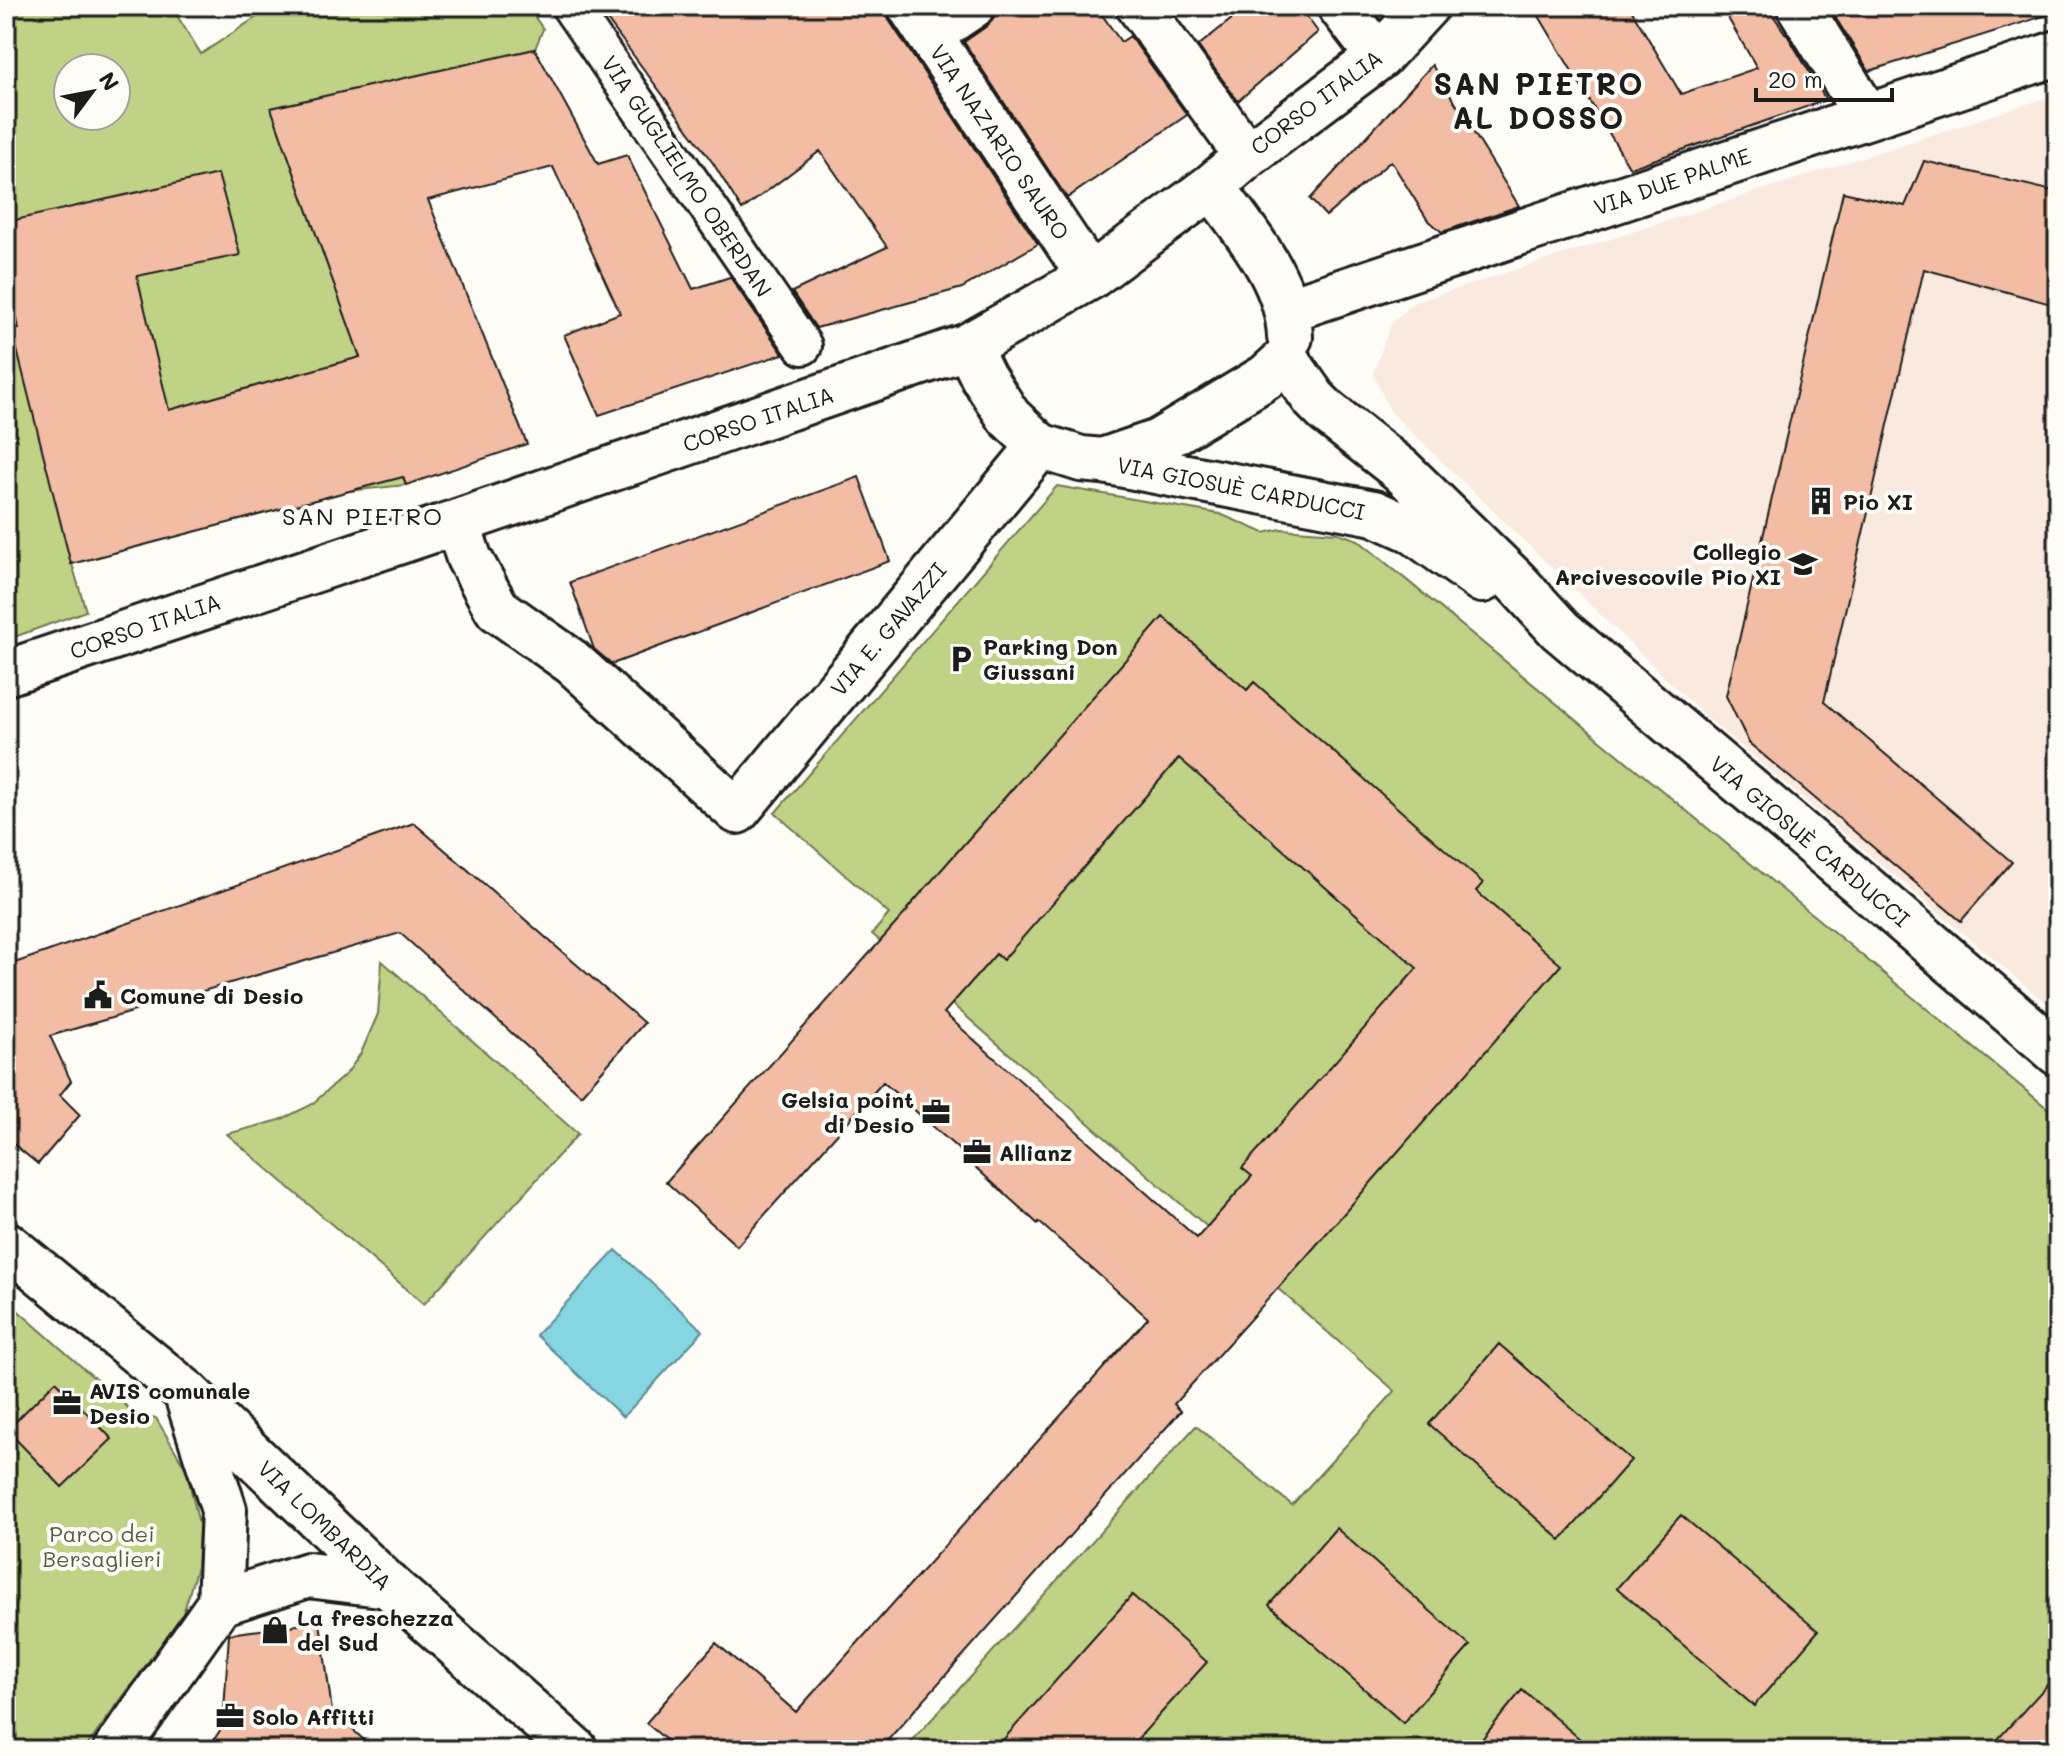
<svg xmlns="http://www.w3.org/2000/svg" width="2064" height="1756" font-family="Mali,sans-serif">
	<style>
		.built { fill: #fae9de }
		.green { fill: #c0d286; stroke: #6e7751; stroke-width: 2; fill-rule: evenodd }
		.water { fill: #86d5e2; stroke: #5c8b93; stroke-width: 2 }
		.building { fill: #f2bda4; stroke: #1c1c1c; stroke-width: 2; fill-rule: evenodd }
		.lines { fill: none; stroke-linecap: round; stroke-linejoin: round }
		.pedestrian-casing { stroke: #1c1c1c; stroke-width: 42 }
		.minor-casing { stroke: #1c1c1c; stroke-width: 50 }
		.tertiary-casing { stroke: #1c1c1c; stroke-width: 50 }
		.pedestrian { stroke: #fdfcf7; stroke-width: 36 }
		.minor { stroke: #fdfcf7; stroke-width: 44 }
		.tertiary { stroke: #fdfcf7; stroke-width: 44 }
		.labels { text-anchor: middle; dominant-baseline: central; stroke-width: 8; stroke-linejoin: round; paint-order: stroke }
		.street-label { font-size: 22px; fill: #1c1c1c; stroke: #fdfcf7 }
		.poi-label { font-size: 22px; font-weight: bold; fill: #1c1c1c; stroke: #fdfcf7; text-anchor: start }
		.park-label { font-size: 22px; fill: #555c41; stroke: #fdfcf7 }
		.neighbourhood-label { font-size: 24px; letter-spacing: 2px; fill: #1c1c1c; stroke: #fdfcf7 }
		.district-label { font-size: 30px; font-weight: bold; letter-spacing: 2px; fill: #1c1c1c; stroke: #fdfcf7 }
	</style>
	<rect width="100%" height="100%" fill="#fdfcf7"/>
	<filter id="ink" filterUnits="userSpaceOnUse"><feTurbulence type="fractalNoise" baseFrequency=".0125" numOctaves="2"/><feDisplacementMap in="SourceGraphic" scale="16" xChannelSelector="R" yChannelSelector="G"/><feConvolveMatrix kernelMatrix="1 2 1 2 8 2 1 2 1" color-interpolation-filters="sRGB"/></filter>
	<g filter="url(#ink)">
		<path class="built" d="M2058 94V1013L1706 717 1390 411 1373 373 1391 324 1413 303Z"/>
		<path class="green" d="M6 6H171L201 54 273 6H527L543 29 535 49 271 108 406 485 349 491 72 564 86 611 6 640ZM68 68H116V116H68Z
			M1057 486 1220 514 1264 533 1281 529 1338 533 1358 540 2058 1117V1750H904L1196 1426 1292 1505 1395 1391 872 934 889 914 775 813Z
			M382 961 578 1134 424 1304 227 1134 280 1120 311 1105 347 1073 361 1053 378 1014Z
			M6 1300 133 1412 156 1418 186 1469 199 1524 197 1567 183 1614 84 1750H6Z"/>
		<path class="water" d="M616 1250 703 1331 623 1417 536 1335Z"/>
		<path class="building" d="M597 6H885L889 20 1038 244 962 288 816 328 792 292 887 247 820 151 742 210 713 163Z
			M998 6H1096L1121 42 1130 36 1187 115 1067 198 964 42 987 26 994 18Z
			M1248 6H1299L1318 32 1238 101 1198 46Z
			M1533 6H1629L1681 94 1757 68 1721 6H1767L1785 33H1786L1826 100 1630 168Z
			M1869 6H2049L2050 14 1869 71 1835 17Z
			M535 49 598 164 627 155 693 289 730 277 783 354 599 415 564 335 620 313 553 167 428 200 527 444 406 485 403 477 71 564 12 330 19 329 6 266V222L218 174 240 255 137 276 169 410 360 357 271 108Z
			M1432 65 1519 206 1442 232 1427 219 1391 161 1326 216 1310 199Z
			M1924 161 2058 192V306L1924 269 1824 702 2012 862 1961 921 1749 743 1726 696 1843 192 1905 206Z
			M859 477 890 561 612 664 594 649 570 582Z
			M1163 617 1247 690 1254 682 1483 883 1476 891 1561 965 1305 1258 1174 1404 1181 1411 879 1750H678L646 1723 716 1643 796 1712 1148 1318 1039 1222 1038 1224 974 1166 975 1164 883 1082 737 1246 666 1182 908 910 907 909ZM1179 758 1417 968 1242 1168 1252 1176 1197 1238 944 1013 996 954 1003 960Z
			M414 823 644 1023 581 1095 400 933 50 1036 71 1081 60 1095 80 1115 38 1164 6 1138V966Z
			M1499 1344 1631 1460 1561 1540 1429 1424Z
			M56 1381 112 1439 62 1487 7 1430Z
			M1681 1515 1818 1631 1754 1706 1617 1588Z
			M1336 1528 1470 1646 1403 1723 1269 1605Z
			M1132 1595 1207 1662 1128 1750H994Z
			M320 1622 332 1711 375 1750H207L223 1726 229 1634Z
			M2058 1673V1734L2043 1750H1988Z
			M1522 1690 1593 1750H1473Z"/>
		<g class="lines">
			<defs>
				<path id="pedestrian" d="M570 6 803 346"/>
				<path id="minor" d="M910 6 1090 277
					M1139 6 1247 156
					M1340 6 1379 57
					M1799 6 1867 116
					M929 35 972 6
					M1212 186C1244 231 1288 278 1290 337
					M1287 310 2058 53
					M968 346 983 377 1009 417 1040 446 1081 459 1103 461 1374 513 1412 530 1482 580
					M1286 359 1314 399 1327 412 1401 470 1515 581 1560 630 1848 873 2058 1053
					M1105 460 1158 442 1266 377 1286 359
					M457 522 469 558 497 609 572 662 737 811 1040 446
					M6 673 457 522 968 346 1090 277 1212 186 1247 156 1379 57 1426 6
					M220 1603 308 1575 388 1585
					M116 1750 220 1603 224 1510 186 1392"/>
				<path id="tertiary" d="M6 1244 186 1392 388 1585 575 1750"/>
			</defs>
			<use href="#pedestrian" class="pedestrian-casing"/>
			<use href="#minor" class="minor-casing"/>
			<use href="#tertiary" class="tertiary-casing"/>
			<use href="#pedestrian" class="pedestrian"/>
			<use href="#minor" class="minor"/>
			<use href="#tertiary" class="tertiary"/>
		</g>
	</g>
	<defs>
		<symbol id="building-bare" viewBox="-9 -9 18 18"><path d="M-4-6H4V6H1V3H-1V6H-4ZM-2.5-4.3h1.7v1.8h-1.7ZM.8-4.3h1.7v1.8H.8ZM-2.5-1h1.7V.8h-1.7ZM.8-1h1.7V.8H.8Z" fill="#1c1c1c" stroke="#fdfcf7" stroke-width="2.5" paint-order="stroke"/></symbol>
		<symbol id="school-bare" viewBox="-9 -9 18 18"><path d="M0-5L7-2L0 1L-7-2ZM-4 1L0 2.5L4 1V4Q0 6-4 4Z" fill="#1c1c1c" stroke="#fdfcf7" stroke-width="2.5" paint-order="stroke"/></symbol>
		<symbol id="parking-bare" viewBox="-9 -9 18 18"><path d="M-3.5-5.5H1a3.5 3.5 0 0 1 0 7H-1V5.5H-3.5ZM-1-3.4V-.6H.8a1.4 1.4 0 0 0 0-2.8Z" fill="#1c1c1c" stroke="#fdfcf7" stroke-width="2.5" paint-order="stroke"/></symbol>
		<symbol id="civic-bare" viewBox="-9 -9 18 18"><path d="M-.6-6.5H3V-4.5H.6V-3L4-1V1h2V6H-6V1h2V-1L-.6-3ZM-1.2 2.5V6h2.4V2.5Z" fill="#1c1c1c" stroke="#fdfcf7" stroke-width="2.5" paint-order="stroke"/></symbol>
		<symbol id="office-bare" viewBox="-9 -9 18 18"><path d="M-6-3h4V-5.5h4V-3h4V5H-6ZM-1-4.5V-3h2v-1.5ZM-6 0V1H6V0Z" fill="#1c1c1c" stroke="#fdfcf7" stroke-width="2.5" paint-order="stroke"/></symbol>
		<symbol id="shop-bare" viewBox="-9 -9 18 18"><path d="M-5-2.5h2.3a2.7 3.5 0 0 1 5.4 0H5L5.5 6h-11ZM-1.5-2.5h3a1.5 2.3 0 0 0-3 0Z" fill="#1c1c1c" stroke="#fdfcf7" stroke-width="2.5" paint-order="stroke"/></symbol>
	</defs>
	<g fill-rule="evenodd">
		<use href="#building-bare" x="1801" y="481" width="40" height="40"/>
		<use href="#school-bare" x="1783" y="544" width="40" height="40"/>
		<use href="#parking-bare" x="941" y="639" width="40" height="40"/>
		<use href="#civic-bare" x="78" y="975" width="40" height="40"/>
		<use href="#office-bare" x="916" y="1092" width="40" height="40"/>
		<use href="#office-bare" x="957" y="1132" width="40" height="40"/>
		<use href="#office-bare" x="47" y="1383" width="40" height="40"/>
		<use href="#shop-bare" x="255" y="1610" width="40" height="40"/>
		<use href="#office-bare" x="210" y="1696" width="40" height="40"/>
	</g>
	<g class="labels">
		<g class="street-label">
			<text transform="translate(1316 102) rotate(-37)">CORSO ITALIA</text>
			<text transform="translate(1000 142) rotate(56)">VIA NAZARIO SAURO</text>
			<text transform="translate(687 176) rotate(56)">VIA GUGLIELMO OBERDAN</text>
			<text transform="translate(1672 181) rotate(-19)">VIA DUE PALME</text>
			<text transform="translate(758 419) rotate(-19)">CORSO ITALIA</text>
			<text transform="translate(1241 488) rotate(11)">VIA GIOSUÈ CARDUCCI</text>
			<text transform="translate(145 626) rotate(-19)">CORSO ITALIA</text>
			<text transform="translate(888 629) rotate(-50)">VIA E. GAVAZZI</text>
			<text transform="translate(1810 841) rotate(40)">VIA GIOSUÈ CARDUCCI</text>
			<text transform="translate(325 1525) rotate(44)">VIA LOMBARDIA</text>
		</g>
		<g class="poi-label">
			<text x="1843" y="501">Pio XI</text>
			<text x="1781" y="551" text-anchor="end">Collegio<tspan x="1781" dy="25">Arcivescovile Pio XI</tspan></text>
			<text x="983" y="646">Parking Don<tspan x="983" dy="25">Giussani</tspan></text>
			<text x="120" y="995">Comune di Desio</text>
			<text x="914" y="1099" text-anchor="end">Gelsia point<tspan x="914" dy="25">di Desio</tspan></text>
			<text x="999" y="1152">Allianz</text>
			<text x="89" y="1390">AVIS comunale<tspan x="89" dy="25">Desio</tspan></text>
			<text x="297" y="1617">La freschezza<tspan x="297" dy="25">del Sud</tspan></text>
			<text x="252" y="1716">Solo Affitti</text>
		</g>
		<g class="park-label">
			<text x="102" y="1533">Parco dei<tspan x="102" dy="25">Bersaglieri</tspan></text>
		</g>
		<g class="neighbourhood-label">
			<text x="363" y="515">SAN PIETRO</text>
		</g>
		<g class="district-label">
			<text x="1539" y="83">SAN PIETRO<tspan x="1539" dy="34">AL DOSSO</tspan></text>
		</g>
	</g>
	<rect width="2064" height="1756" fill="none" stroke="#fdfcf7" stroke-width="32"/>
	<rect x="16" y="16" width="2032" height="1724" fill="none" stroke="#1c1c1c" stroke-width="3" filter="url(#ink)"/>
	<g transform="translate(92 92) rotate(58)"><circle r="38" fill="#fdfcf7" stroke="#a3a29f" stroke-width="2"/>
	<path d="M0-6L14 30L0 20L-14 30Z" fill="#1c1c1c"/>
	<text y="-12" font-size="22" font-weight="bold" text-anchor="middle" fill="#1c1c1c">N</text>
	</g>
	<path d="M1756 88v12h136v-12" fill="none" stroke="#1c1c1c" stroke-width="4"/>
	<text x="1768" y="88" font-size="24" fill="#1c1c1c" stroke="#fdfcf7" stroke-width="6" paint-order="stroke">20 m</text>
</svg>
